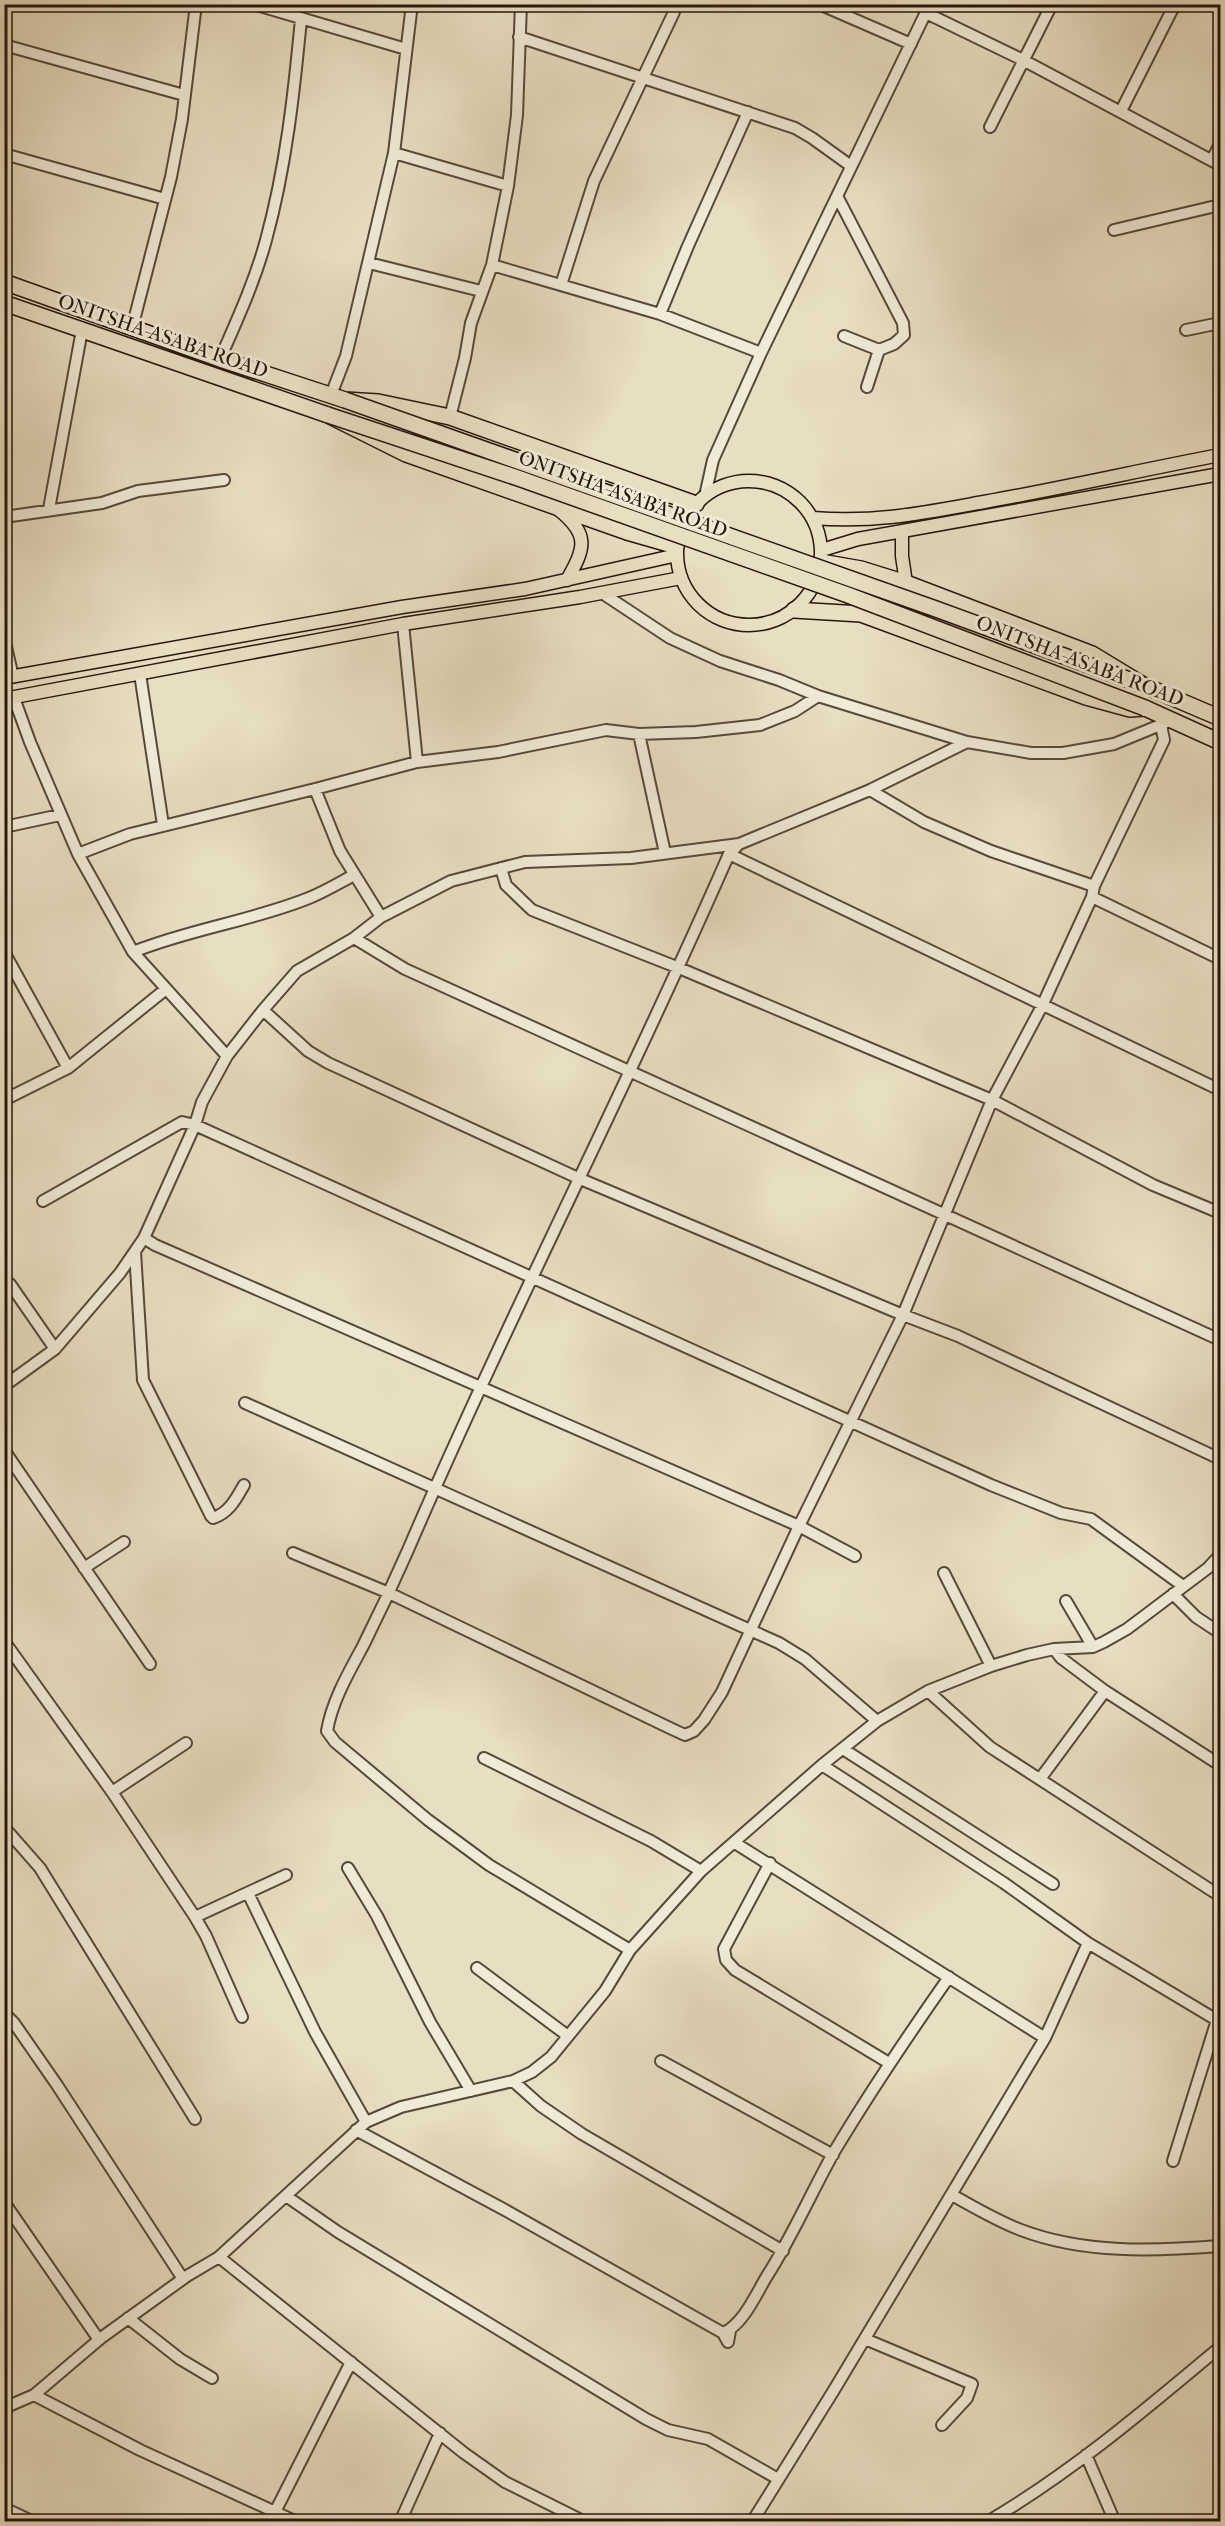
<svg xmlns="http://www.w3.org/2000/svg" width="1225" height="2526" font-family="'IM FELL French Canon',serif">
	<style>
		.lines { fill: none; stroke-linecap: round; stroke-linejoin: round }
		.minor-casing { stroke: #57493a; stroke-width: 14 }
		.major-casing { stroke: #27170c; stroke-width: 15 }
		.highway-casing { stroke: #27170c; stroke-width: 18 }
		.minor { stroke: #f0ead7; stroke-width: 10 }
		.major { stroke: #e8dec2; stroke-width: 12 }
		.highway { stroke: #e8dec2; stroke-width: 15 }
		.highway-bridge-casing { stroke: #27170c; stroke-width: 18; stroke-linecap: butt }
		.highway-bridge { stroke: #e8dec2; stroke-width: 15 }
		.labels { text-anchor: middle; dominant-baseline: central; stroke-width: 6; stroke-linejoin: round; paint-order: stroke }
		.street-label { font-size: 20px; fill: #27170c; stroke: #f0ead7 }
	</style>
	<rect width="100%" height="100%" fill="#e8dec2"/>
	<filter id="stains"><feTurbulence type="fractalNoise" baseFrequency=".00333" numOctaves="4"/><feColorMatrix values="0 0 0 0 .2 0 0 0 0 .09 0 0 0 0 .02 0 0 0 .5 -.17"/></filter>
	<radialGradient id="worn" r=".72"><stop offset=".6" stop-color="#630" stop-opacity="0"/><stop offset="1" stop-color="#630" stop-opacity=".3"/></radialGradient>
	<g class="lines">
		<defs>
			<path id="minor" d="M253 4 406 49
				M819 4 911 44
				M926 13 1023 60 1220 165
				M519 37 795 128 812 138 851 166
				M4 45 184 95
				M1121 111 1175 4
				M990 127 1052 4
				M394 153 508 186
				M4 154 165 199
				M1212 160 1220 144
				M837 196 903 323 904 335 894 344 879 350 844 336
				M1114 230 1220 205
				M369 263 481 291
				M492 265 660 314 761 353
				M561 285 594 181 674 12V4
				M660 314 688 246 748 112
				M132 328 171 177 182 119 196 4
				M1186 330 1220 323
				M220 359C237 320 255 281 266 240 286 167 294 93 301 19
				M867 387 879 350
				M331 395 346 356 394 153 412 4
				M450 417 465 358 471 323 492 265 508 186 517 115 521 4
				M705 496 713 460 761 353 930 4
				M49 509 82 330
				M4 517 102 503 138 491 224 480
				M602 593 670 638 720 661 779 680 818 696
				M403 624 417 762
				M4 638 13 677
				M140 674 163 825
				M14 698 30 742 78 854 133 952 227 1056
				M639 734 665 853
				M315 789 340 851 381 917
				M870 790 924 822 991 851 1094 886
				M4 827 60 815
				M78 854 130 834 315 789 417 762 498 752 606 730 639 734 696 732 760 725 795 711 818 696 967 742
				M729 854 1220 1090
				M501 868 506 885 532 910 679 968 992 1100 1153 1185 1220 1213
				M1092 897 1220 959
				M354 938 405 969 1220 1340
				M4 952 68 1068
				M133 952C190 929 252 921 309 898 324 892 339 883 354 875
				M263 1010 308 1051 328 1063 578 1178 903 1315 958 1336 1220 1459
				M4 1100 68 1068 166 989
				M43 1201 182 1122 195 1125 991 1485 1061 1513 1091 1519 1183 1586
				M144 1238 155 1245 799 1526 855 1556
				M135 1252 143 1380 211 1516 213 1518C229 1513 236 1499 244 1485
				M10 1284 55 1349
				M4 1386 55 1349 120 1273 144 1238 195 1125 202 1102 227 1056 263 1010 297 971 354 938 381 917 451 881 525 862 631 858 739 844 870 790 967 742 1031 753H1063L1114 744 1165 723
				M245 1403 779 1643 805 1659 877 1721
				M4 1450 150 1664
				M293 1553 389 1593 672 1729 685 1735 694 1731 704 1720 722 1692 799 1526 903 1315 992 1100 1042 1006 1092 897 1094 886 1164 740 1161 725
				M84 1568 124 1542
				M944 1573 991 1666
				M1173 1594 1196 1617 1220 1633
				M1066 1601 1093 1647
				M4 1641 112 1792 195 1917 206 1936 242 2017
				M1054 1649 1061 1658 1105 1691 1220 1765
				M928 1691 990 1747 1220 1896
				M843 1749 1053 1884
				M484 1758 651 1841 701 1871
				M822 1765 1004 1883 1088 1943 1220 2022
				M1040 1779 1105 1691
				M112 1792 186 1743
				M4 1827 40 1868 195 2119
				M735 1843 1045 2038
				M770 1863 724 1949 726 1960 735 1970 889 2063
				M348 1868 377 1916 430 2022 471 2091
				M248 1893 315 2032 366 2122
				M195 1917 286 1875
				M630 1950 489 1865 428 1820 335 1742 327 1731C332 1701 349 1672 363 1646 379 1614 394 1582 408 1550 509 1315 627 1088 729 854L739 844
				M477 1968 568 2036
				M4 2013 14 2023 57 2085 183 2279
				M661 2061 833 2155
				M513 2081 541 2106 582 2134 783 2251
				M356 2130 505 2210 723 2333 728 2342 730 2331
				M1173 2161 1217 2020
				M952 2195C974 2207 997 2221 1021 2230 1084 2254 1154 2251 1220 2246
				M286 2196 338 2232 646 2419 668 2430 708 2439 778 2479
				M4 2202 99 2340
				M219 2257 464 2453 505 2482 585 2522
				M128 2318 180 2359 212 2378
				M723 2333C743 2325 756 2294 767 2276 792 2237 811 2193 834 2152 870 2092 909 2034 949 1977
				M865 2339 972 2384 967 2398 942 2425
				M34 2395 140 2450 297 2522
				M4 2408 34 2395 101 2338 187 2276 219 2257 366 2122 401 2107 513 2081 532 2072 551 2057 605 1991 630 1950 701 1871 822 1765 877 1721 928 1691 991 1666 1027 1655 1054 1649 1093 1647 1104 1642 1127 1629 1208 1568 1220 1555
				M1086 2455 1115 2522
				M4 2508 34 2522
				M275 2512 351 2362
				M400 2522 440 2433
				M752 2522 834 2390 1045 2038 1088 1943
				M987 2522C1071 2473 1146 2409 1220 2347"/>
			<path id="major" d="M677 553a72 72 0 1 1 144 0a72 72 0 1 1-144 0Z
				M559 510C590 535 585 548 567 580
				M813 518C876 523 923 513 984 502 1063 488 1141 470 1220 455
				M902 531V556L906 583
				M822 550 858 539 1220 474
				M4 678 402 607 525 589 677 555
				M4 699 403 624 580 597 681 578"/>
			<path id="highway" d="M4 282 220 359 345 400 378 402 450 417 696 504
				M4 303 328 415 406 454 627 532 676 546
				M821 562 861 569 906 583 1092 654 1143 685 1220 718
				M794 610 861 614 1086 697 1130 709 1145 708 1220 742"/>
		</defs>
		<use href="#minor" class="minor-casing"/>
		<use href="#major" class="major-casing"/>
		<use href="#highway" class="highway-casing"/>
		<use href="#minor" class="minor"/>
		<use href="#major" class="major"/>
		<use href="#highway" class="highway"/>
		<defs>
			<path id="highway-bridge" d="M345 400 936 609 1143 685
				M328 415 518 478 848 595 1145 708"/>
		</defs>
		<use href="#highway-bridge" class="highway-bridge-casing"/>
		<use href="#highway-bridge" class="highway-bridge"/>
	</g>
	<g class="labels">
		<g class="street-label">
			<text transform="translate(163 336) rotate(19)">ONITSHA-ASABA ROAD</text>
			<text transform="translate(623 494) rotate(20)">ONITSHA-ASABA ROAD</text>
			<text transform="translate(1080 661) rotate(21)">ONITSHA-ASABA ROAD</text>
		</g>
	</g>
	<rect width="1225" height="2526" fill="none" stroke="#e8dec2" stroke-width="24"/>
	<rect x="6" y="6" width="1213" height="2514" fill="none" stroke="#27170c" stroke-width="3"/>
	<rect x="12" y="12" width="1201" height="2502" fill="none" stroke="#27170c" stroke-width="1.5"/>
	<rect width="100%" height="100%" filter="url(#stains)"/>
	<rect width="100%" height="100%" fill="url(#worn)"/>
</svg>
